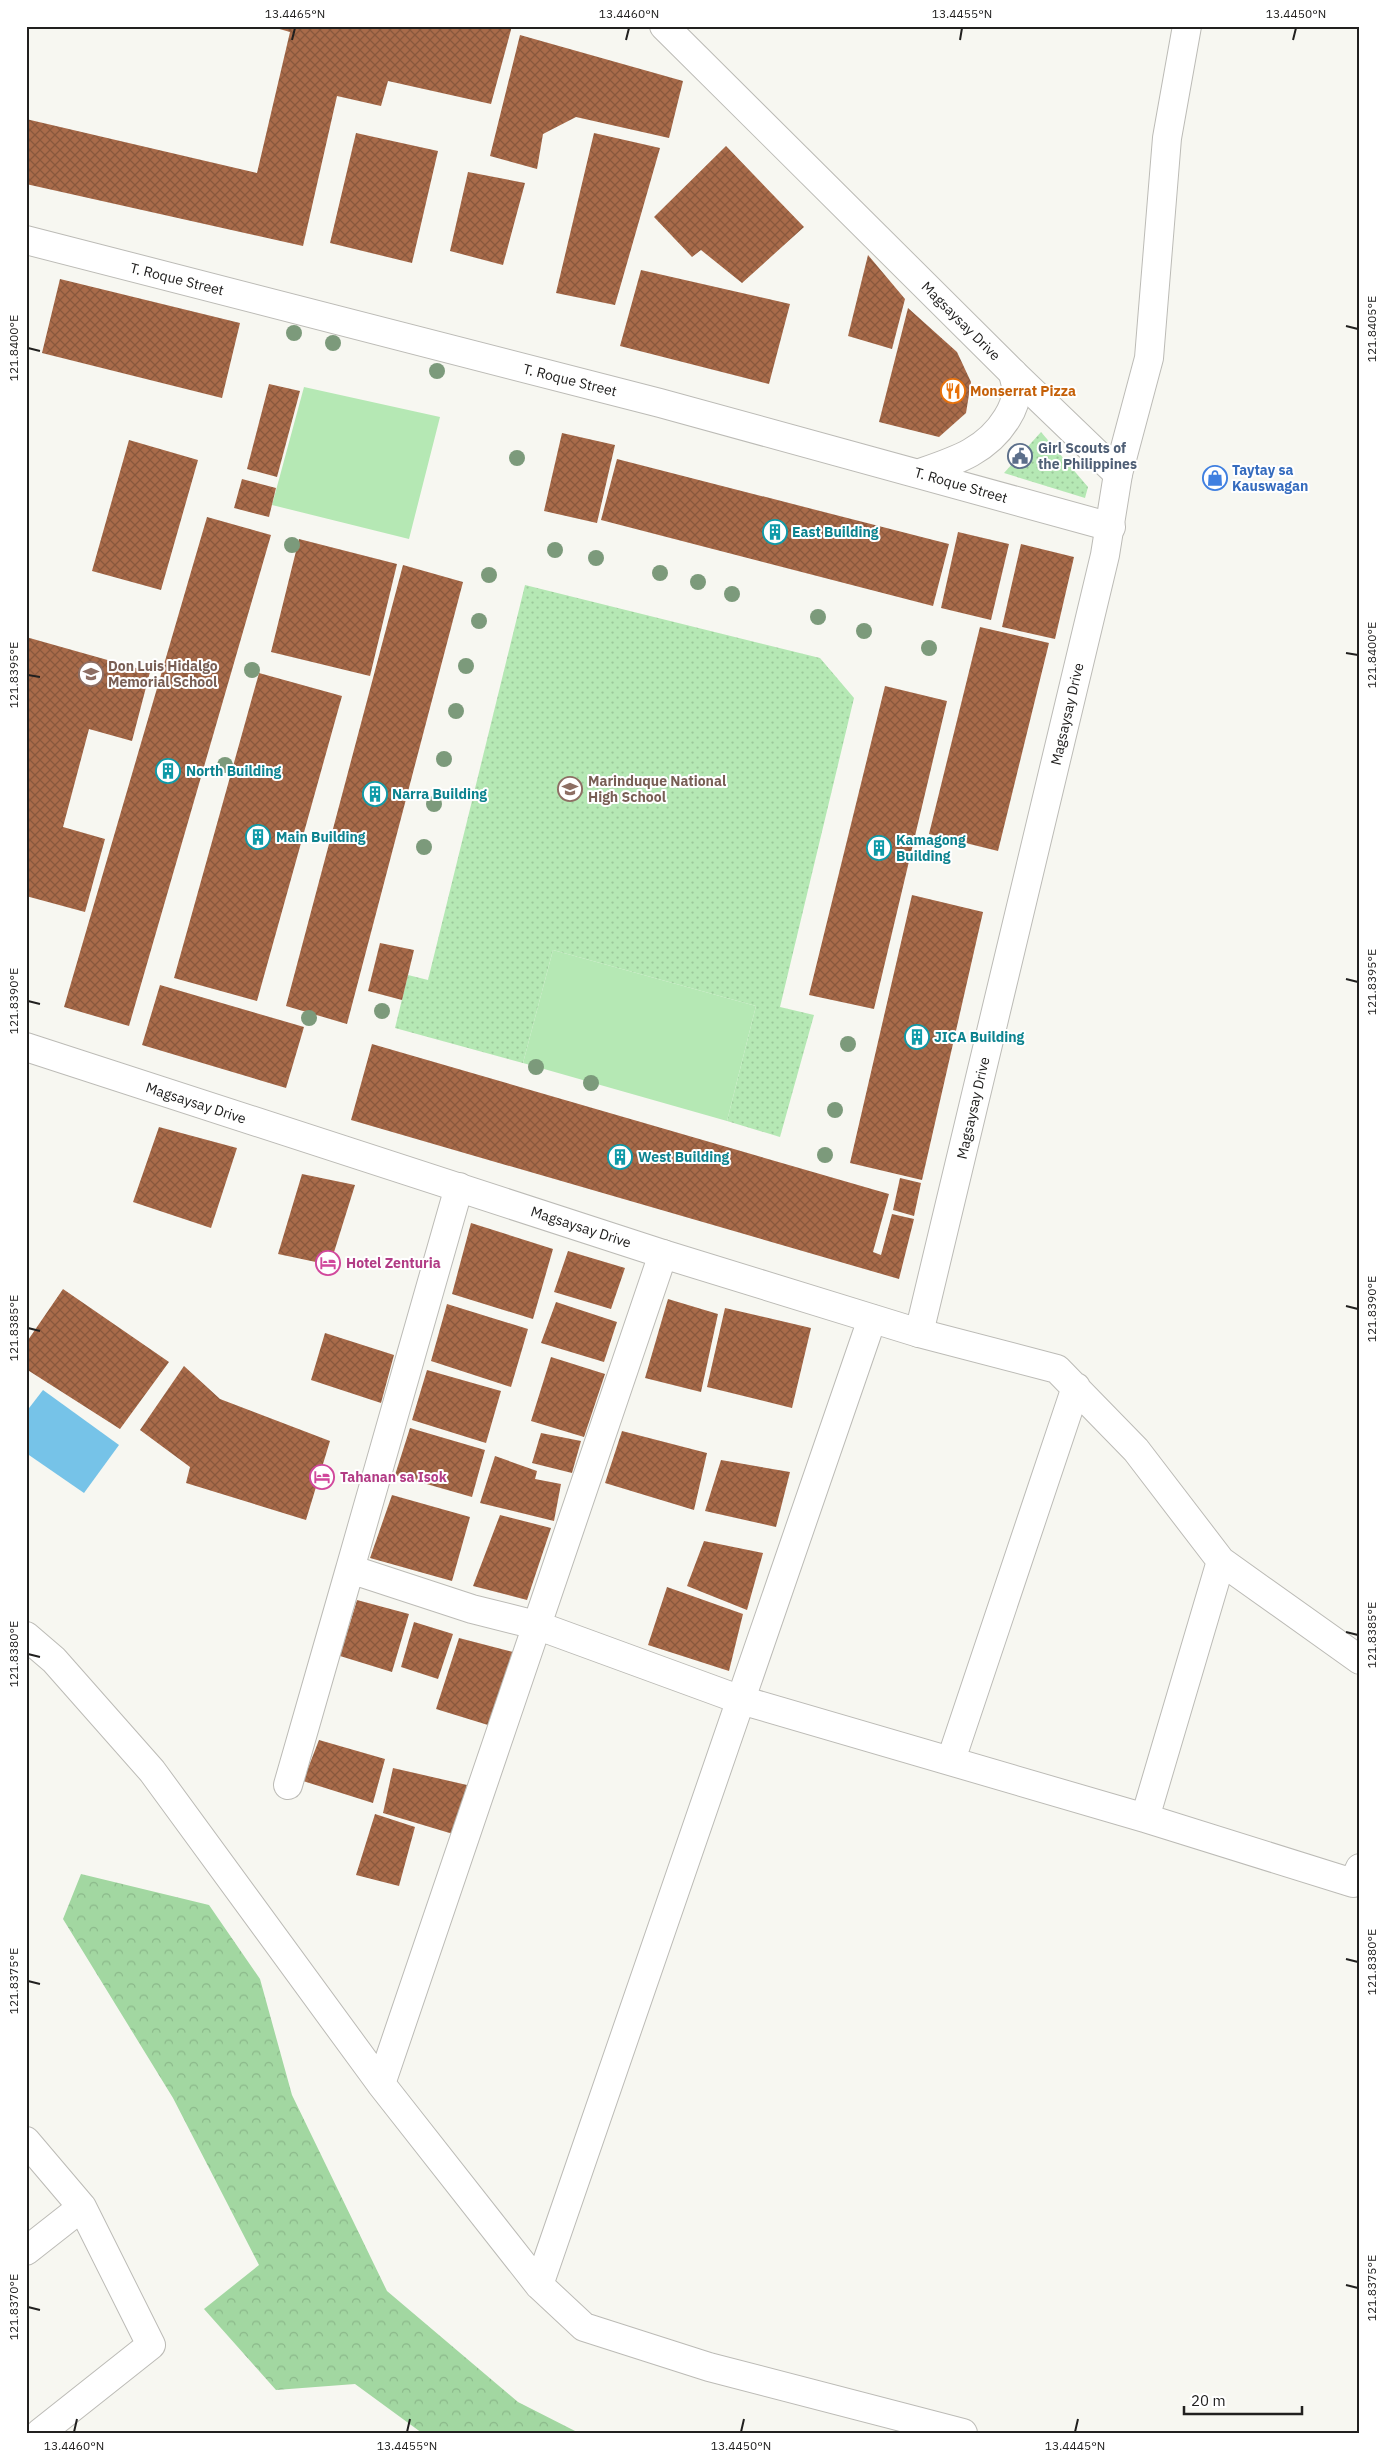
<svg xmlns="http://www.w3.org/2000/svg" width="1386" height="2459" font-family="'IBM Plex Sans',sans-serif">
	<style>
		.grass { fill: url(#grass-dots) }
		.forest { fill: url(#forest-crowns) }
		.garden { fill: #b5e8b4 }
		.water { fill: #76c3e8 }
		.building { fill: url(#building-cross-hatch) }
		.lines { fill: none; stroke-linecap: round; stroke-linejoin: round }
		.street-casing { stroke: #bcbbb6; stroke-width: 30 }
		.secondary-casing { stroke: #bcbbb6; stroke-width: 30 }
		.primary-casing { stroke: #bcbbb6; stroke-width: 30 }
		.street { stroke: #fff; stroke-width: 28 }
		.secondary { stroke: #fff; stroke-width: 28 }
		.primary { stroke: #fff; stroke-width: 28 }
		.tree { fill: #7c9a7b }
		.ticks { fill: none; stroke: #21201f; stroke-width: 2 }
		.labels { text-anchor: middle; dominant-baseline: central; stroke-width: 4; stroke-linejoin: round; paint-order: stroke }
		.street-label { font-size: 14px; fill: #21201f; stroke: #fff }
		.food-label { font-size: 14px; font-weight: bold; fill: #c56008; stroke: #fff; text-anchor: start }
		.service-label { font-size: 14px; font-weight: bold; fill: #4e5e75; stroke: #fff; text-anchor: start }
		.shop-label { font-size: 14px; font-weight: bold; fill: #366cbe; stroke: #fff; text-anchor: start }
		.culture-label { font-size: 14px; font-weight: bold; fill: #0d838f; stroke: #fff; text-anchor: start }
		.education-label { font-size: 14px; font-weight: bold; fill: #785e54; stroke: #fff; text-anchor: start }
		.hotel-label { font-size: 14px; font-weight: bold; fill: #b23c85; stroke: #fff; text-anchor: start }
		.neatline { fill: none; stroke: #21201f; stroke-width: 2 }
		.ticks-label { font-size: 12px; text-anchor: middle; fill: #21201f }
	</style>
	<defs>
		<pattern id="grass-dots" width="8" height="8" patternUnits="userSpaceOnUse" patternTransform="scale(1.25)"><rect width="8" height="8" fill="#b5e8b4"/><path d="M2 2h.1M6 6h.1" fill="none" stroke="#9bc79a" stroke-width="1.8" stroke-linecap="round"/></pattern>
		<pattern id="forest-crowns" width="20" height="18" patternUnits="userSpaceOnUse" patternTransform="scale(1.25)"><rect width="20" height="18" fill="#a2d7a1"/><path d="M2 6a3 3 0 1 1 6 0M12 15a3 3 0 1 1 6 0" fill="none" stroke="#8bb88a"/></pattern>
		<pattern id="building-cross-hatch" width="8" height="8" patternUnits="userSpaceOnUse" patternTransform="scale(1.25)"><rect width="8" height="8" fill="#a96b4a"/><path d="M0 0l8 8M0 8l8-8" fill="none" stroke="#89583d"/></pattern>
	</defs>
	<rect width="100%" height="100%" fill="#f7f7f1"/>
	<path class="grass" d="M1041 432 1088 487 1085 498 1004 473Z
		M525 585 820 658 854 698 780 1007 814 1015 780 1137 727 1121 756 1006 553 950 523 1063 395 1028 408 975 428 980Z"/>
	<path class="forest" d="M81 1874 209 1905 260 1979 292 2095 387 2291 518 2402 579 2433H422L355 2384 276 2390 204 2309 259 2265 173 2098 63 1919Z"/>
	<path class="garden" d="M304 387 440 417 409 539 272 505Z
		M553 950 756 1006 727 1121 523 1063Z"/>
	<path class="water" d="M43 1390 119 1445 84 1493 26 1453V1412Z"/>
	<path class="building" d="M269 26H512L491 104 388 81 381 106 337 96 303 246 26 184V119L257 173 290 32Z
		M520 35 683 81 669 138 576 117 543 134 537 169 490 156Z
		M356 133 438 151 412 263 330 243Z
		M594 133 660 148 615 305 556 293Z
		M726 146 804 227 742 283 701 250 692 257 654 217Z
		M468 172 525 183 503 265 450 251Z
		M868 255 905 299 892 349 848 336Z
		M641 270 790 304 769 384 620 346Z
		M60 279 240 323 222 398 42 353Z
		M908 308 957 352 971 382 966 413 939 437 879 422Z
		M269 384 300 391 277 477 247 469Z
		M562 433 615 445 597 523 544 511Z
		M129 440 198 460 161 590 92 571Z
		M617 459 949 544 933 606 601 520Z
		M242 479 276 488 269 517 234 508Z
		M207 517 271 535 129 1026 64 1007Z
		M958 532 1009 544 991 620 941 608Z
		M299 539 397 564 370 676 271 652Z
		M1021 544 1074 557 1055 639 1002 627Z
		M403 565 463 582 347 1024 286 1006Z
		M980 627 1049 643 998 851 929 834Z
		M26 637 150 672 132 741 89 729 63 827 105 839 85 912 26 896Z
		M259 673 342 696 257 1001 174 978Z
		M885 686 947 701 874 1009 809 995Z
		M912 895 983 912 922 1180 850 1163Z
		M380 943 414 950 402 1000 368 991Z
		M160 985 304 1027 286 1088 142 1045Z
		M372 1044 889 1194 873 1252 881 1255 892 1214 914 1219 899 1279 351 1120Z
		M159 1127 237 1148 211 1228 133 1202Z
		M302 1174 355 1185 330 1265 278 1254Z
		M900 1178 921 1183 914 1216 893 1210Z
		M471 1223 553 1249 533 1319 452 1294Z
		M568 1251 625 1268 611 1309 554 1292Z
		M63 1289 169 1362 120 1429 26 1369V1343Z
		M668 1299 718 1314 701 1392 645 1378Z
		M556 1302 617 1322 604 1362 541 1343Z
		M447 1304 528 1329 511 1387 431 1361Z
		M725 1308 811 1328 792 1408 707 1387Z
		M325 1333 394 1355 381 1403 311 1380Z
		M551 1357 605 1374 584 1437 531 1421Z
		M184 1366 220 1399 330 1441 306 1520 186 1483 190 1467 140 1430Z
		M427 1370 501 1391 486 1443 412 1420Z
		M410 1428 485 1450 472 1497 395 1475Z
		M622 1431 707 1453 694 1510 605 1483Z
		M541 1433 581 1441 572 1473 532 1463Z
		M495 1456 537 1471 535 1479 561 1484 554 1521 480 1503Z
		M721 1460 790 1472 776 1527 705 1511Z
		M392 1495 470 1517 452 1581 370 1558Z
		M500 1515 551 1528 527 1600 473 1586Z
		M704 1541 763 1553 747 1610 687 1586Z
		M667 1587 743 1614 729 1671 648 1645Z
		M357 1600 409 1614 392 1672 340 1656Z
		M414 1622 453 1634 438 1679 401 1667Z
		M459 1638 513 1652 488 1725 436 1709Z
		M319 1740 385 1759 373 1803 303 1781Z
		M393 1768 467 1785 453 1834 383 1813Z
		M375 1814 415 1827 399 1886 356 1875Z"/>
	<g class="lines">
		<defs>
			<path id="street" d="M26 240 660 403 1111 527
				M920 473C955 461 987 451 1007 418 1012 410 1016 402 1016 392 1017 386 1014 379 1013 373
				M459 1187 350 1569 472 1609 536 1625 741 1700 1145 1818 1353 1883 1360 1868
				M919 1333 1057 1369 1136 1450 1221 1561 1360 1660
				M26 1636 54 1660 152 1771 381 2084 539 2285 584 2327 709 2367 963 2433
				M951 1760 1076 1387
				M288 1785 350 1569
				M1145 1818 1221 1561
				M381 2084 663 1254
				M26 2141 82 2207 151 2345 40 2433
				M26 2251 82 2207
				M539 2285 872 1319"/>
			<path id="secondary" d="M1118 474 1149 358 1167 138 1187 26"/>
			<path id="primary" d="M26 1047 663 1254 919 1333 1105 555 1118 474 1013 373 664 26"/>
		</defs>
		<use href="#street" class="street-casing"/>
		<use href="#secondary" class="secondary-casing"/>
		<use href="#primary" class="primary-casing"/>
		<use href="#street" class="street"/>
		<use href="#secondary" class="secondary"/>
		<use href="#primary" class="primary"/>
	</g>
	<g class="tree">
		<circle cx="294" cy="333" r="8"/>
		<circle cx="333" cy="343" r="8"/>
		<circle cx="437" cy="371" r="8"/>
		<circle cx="517" cy="458" r="8"/>
		<circle cx="292" cy="545" r="8"/>
		<circle cx="555" cy="550" r="8"/>
		<circle cx="596" cy="558" r="8"/>
		<circle cx="660" cy="573" r="8"/>
		<circle cx="489" cy="575" r="8"/>
		<circle cx="698" cy="582" r="8"/>
		<circle cx="732" cy="594" r="8"/>
		<circle cx="818" cy="617" r="8"/>
		<circle cx="479" cy="621" r="8"/>
		<circle cx="864" cy="631" r="8"/>
		<circle cx="929" cy="648" r="8"/>
		<circle cx="466" cy="666" r="8"/>
		<circle cx="252" cy="670" r="8"/>
		<circle cx="456" cy="711" r="8"/>
		<circle cx="444" cy="759" r="8"/>
		<circle cx="225" cy="765" r="8"/>
		<circle cx="434" cy="804" r="8"/>
		<circle cx="424" cy="847" r="8"/>
		<circle cx="382" cy="1011" r="8"/>
		<circle cx="309" cy="1018" r="8"/>
		<circle cx="848" cy="1044" r="8"/>
		<circle cx="536" cy="1067" r="8"/>
		<circle cx="591" cy="1083" r="8"/>
		<circle cx="835" cy="1110" r="8"/>
		<circle cx="825" cy="1155" r="8"/>
	</g>
	<path class="ticks" d="M292 40 295 28M626 40 629 28M960 40 962 28M1293 40 1296 28M1346 326 1358 329M28 348 40 351M1346 653 1358 655M28 675 40 677M1346 979 1358 982M28 1001 40 1004M1346 1306 1358 1309M28 1328 40 1331M1346 1632 1358 1635M28 1654 40 1657M1346 1959 1358 1962M28 1981 40 1984M1346 2285 1358 2288M28 2307 40 2310M74 2432 77 2419M407 2432 410 2419M741 2432 744 2419M1075 2432 1078 2419"/>
	<defs>
		<symbol id="restaurant-ring" viewBox="-11 -11 22 22"><circle r="9.5" fill="#fff" stroke="#e8710a" stroke-width="1.5"/><path d="M-5-6h1v4h1v-4h1v4h1v-4h1v5L-1.5 .5V6h-2V.5L-5-1ZM5-6V6H3V1.5H1.5Q1.5-4 5-6Z" fill="#e8710a"/></symbol>
		<symbol id="civic-ring" viewBox="-11 -11 22 22"><circle r="9.5" fill="#fff" stroke="#5c6f8a" stroke-width="1.5"/><path d="M-.6-6.5H3V-4.5H.6V-3L4-1V1h2V6H-6V1h2V-1L-.6-3ZM-1.2 2.5V6h2.4V2.5Z" fill="#5c6f8a"/></symbol>
		<symbol id="shop-ring" viewBox="-11 -11 22 22"><circle r="9.5" fill="#fff" stroke="#3f7fe0" stroke-width="1.5"/><path d="M-5-2.5h2.3a2.7 3.5 0 0 1 5.4 0H5L5.5 6h-11ZM-1.5-2.5h3a1.5 2.3 0 0 0-3 0Z" fill="#3f7fe0"/></symbol>
		<symbol id="building-ring" viewBox="-11 -11 22 22"><circle r="9.5" fill="#fff" stroke="#0f9aa8" stroke-width="1.5"/><path d="M-4-6H4V6H1V3H-1V6H-4ZM-2.5-4.3h1.7v1.8h-1.7ZM.8-4.3h1.7v1.8H.8ZM-2.5-1h1.7V.8h-1.7ZM.8-1h1.7V.8H.8Z" fill="#0f9aa8"/></symbol>
		<symbol id="school-ring" viewBox="-11 -11 22 22"><circle r="9.5" fill="#fff" stroke="#8d6e63" stroke-width="1.5"/><path d="M0-5L7-2L0 1L-7-2ZM-4 1L0 2.5L4 1V4Q0 6-4 4Z" fill="#8d6e63"/></symbol>
		<symbol id="hotel-ring" viewBox="-11 -11 22 22"><circle r="9.5" fill="#fff" stroke="#d1479c" stroke-width="1.5"/><path d="M-6-4.5h1.5V1H6V5H4.5V3h-9V5H-6ZM-4 0a1.8 1.8 0 1 1 3.6 0ZM.5 0V-2.5h3Q6-2.5 6 0Z" fill="#d1479c"/></symbol>
	</defs>
	<g fill-rule="evenodd">
		<use href="#restaurant-ring" x="939" y="377" width="28" height="28"/>
		<use href="#civic-ring" x="1006" y="442" width="28" height="28"/>
		<use href="#shop-ring" x="1201" y="464" width="28" height="28"/>
		<use href="#building-ring" x="761" y="518" width="28" height="28"/>
		<use href="#school-ring" x="77" y="660" width="28" height="28"/>
		<use href="#building-ring" x="154" y="757" width="28" height="28"/>
		<use href="#school-ring" x="556" y="775" width="28" height="28"/>
		<use href="#building-ring" x="361" y="780" width="28" height="28"/>
		<use href="#building-ring" x="244" y="823" width="28" height="28"/>
		<use href="#building-ring" x="865" y="834" width="28" height="28"/>
		<use href="#building-ring" x="903" y="1023" width="28" height="28"/>
		<use href="#building-ring" x="606" y="1143" width="28" height="28"/>
		<use href="#hotel-ring" x="314" y="1249" width="28" height="28"/>
		<use href="#hotel-ring" x="308" y="1463" width="28" height="28"/>
	</g>
	<g class="labels">
		<g class="street-label">
			<text transform="translate(177 279) rotate(14)">T. Roque Street</text>
			<text transform="translate(961 321) rotate(45)">Magsaysay Drive</text>
			<text transform="translate(570 380) rotate(14)">T. Roque Street</text>
			<text transform="translate(961 485) rotate(16)">T. Roque Street</text>
			<text transform="translate(1067 714) rotate(-77)">Magsaysay Drive</text>
			<text transform="translate(196 1103) rotate(18)">Magsaysay Drive</text>
			<text transform="translate(973 1108) rotate(-77)">Magsaysay Drive</text>
			<text transform="translate(581 1227) rotate(18)">Magsaysay Drive</text>
		</g>
		<g class="food-label">
			<text x="970" y="391">Monserrat Pizza</text>
		</g>
		<g class="service-label">
			<text x="1038" y="448">Girl Scouts of<tspan x="1038" dy="16">the Philippines</tspan></text>
		</g>
		<g class="shop-label">
			<text x="1232" y="470">Taytay sa<tspan x="1232" dy="16">Kauswagan</tspan></text>
		</g>
		<g class="culture-label">
			<text x="792" y="532">East Building</text>
			<text x="186" y="771">North Building</text>
			<text x="392" y="794">Narra Building</text>
			<text x="276" y="837">Main Building</text>
			<text x="896" y="840">Kamagong<tspan x="896" dy="16">Building</tspan></text>
			<text x="934" y="1037">JICA Building</text>
			<text x="638" y="1157">West Building</text>
		</g>
		<g class="education-label">
			<text x="108" y="666">Don Luis Hidalgo<tspan x="108" dy="16">Memorial School</tspan></text>
			<text x="588" y="781">Marinduque National<tspan x="588" dy="16">High School</tspan></text>
		</g>
		<g class="hotel-label">
			<text x="346" y="1263">Hotel Zenturia</text>
			<text x="340" y="1477">Tahanan sa Isok</text>
		</g>
	</g>
	<rect width="1386" height="2459" fill="none" stroke="#ffffff" stroke-width="55"/>
	<path d="M1184 2406v8h118v-8" fill="none" stroke="#21201f" stroke-width="2.5"/>
	<text x="1191" y="2406" font-size="15" fill="#21201f" stroke="#ffffff" stroke-width="4" paint-order="stroke">20 m</text>
	<rect x="28" y="28" width="1330" height="2404" class="neatline"/>
	<g class="ticks-label">
		<text x="295" y="18">13.4465°N</text>
		<text x="629" y="18">13.4460°N</text>
		<text x="962" y="18">13.4455°N</text>
		<text x="1296" y="18">13.4450°N</text>
		<text transform="translate(1372 329) rotate(-90)" y="4">121.8405°E</text>
		<text transform="translate(14 348) rotate(-90)" y="4">121.8400°E</text>
		<text transform="translate(1372 655) rotate(-90)" y="4">121.8400°E</text>
		<text transform="translate(14 675) rotate(-90)" y="4">121.8395°E</text>
		<text transform="translate(1372 982) rotate(-90)" y="4">121.8395°E</text>
		<text transform="translate(14 1001) rotate(-90)" y="4">121.8390°E</text>
		<text transform="translate(1372 1309) rotate(-90)" y="4">121.8390°E</text>
		<text transform="translate(14 1328) rotate(-90)" y="4">121.8385°E</text>
		<text transform="translate(1372 1635) rotate(-90)" y="4">121.8385°E</text>
		<text transform="translate(14 1654) rotate(-90)" y="4">121.8380°E</text>
		<text transform="translate(1372 1962) rotate(-90)" y="4">121.8380°E</text>
		<text transform="translate(14 1981) rotate(-90)" y="4">121.8375°E</text>
		<text transform="translate(1372 2288) rotate(-90)" y="4">121.8375°E</text>
		<text transform="translate(14 2307) rotate(-90)" y="4">121.8370°E</text>
		<text x="74" y="2450">13.4460°N</text>
		<text x="407" y="2450">13.4455°N</text>
		<text x="741" y="2450">13.4450°N</text>
		<text x="1075" y="2450">13.4445°N</text>
	</g>
</svg>
